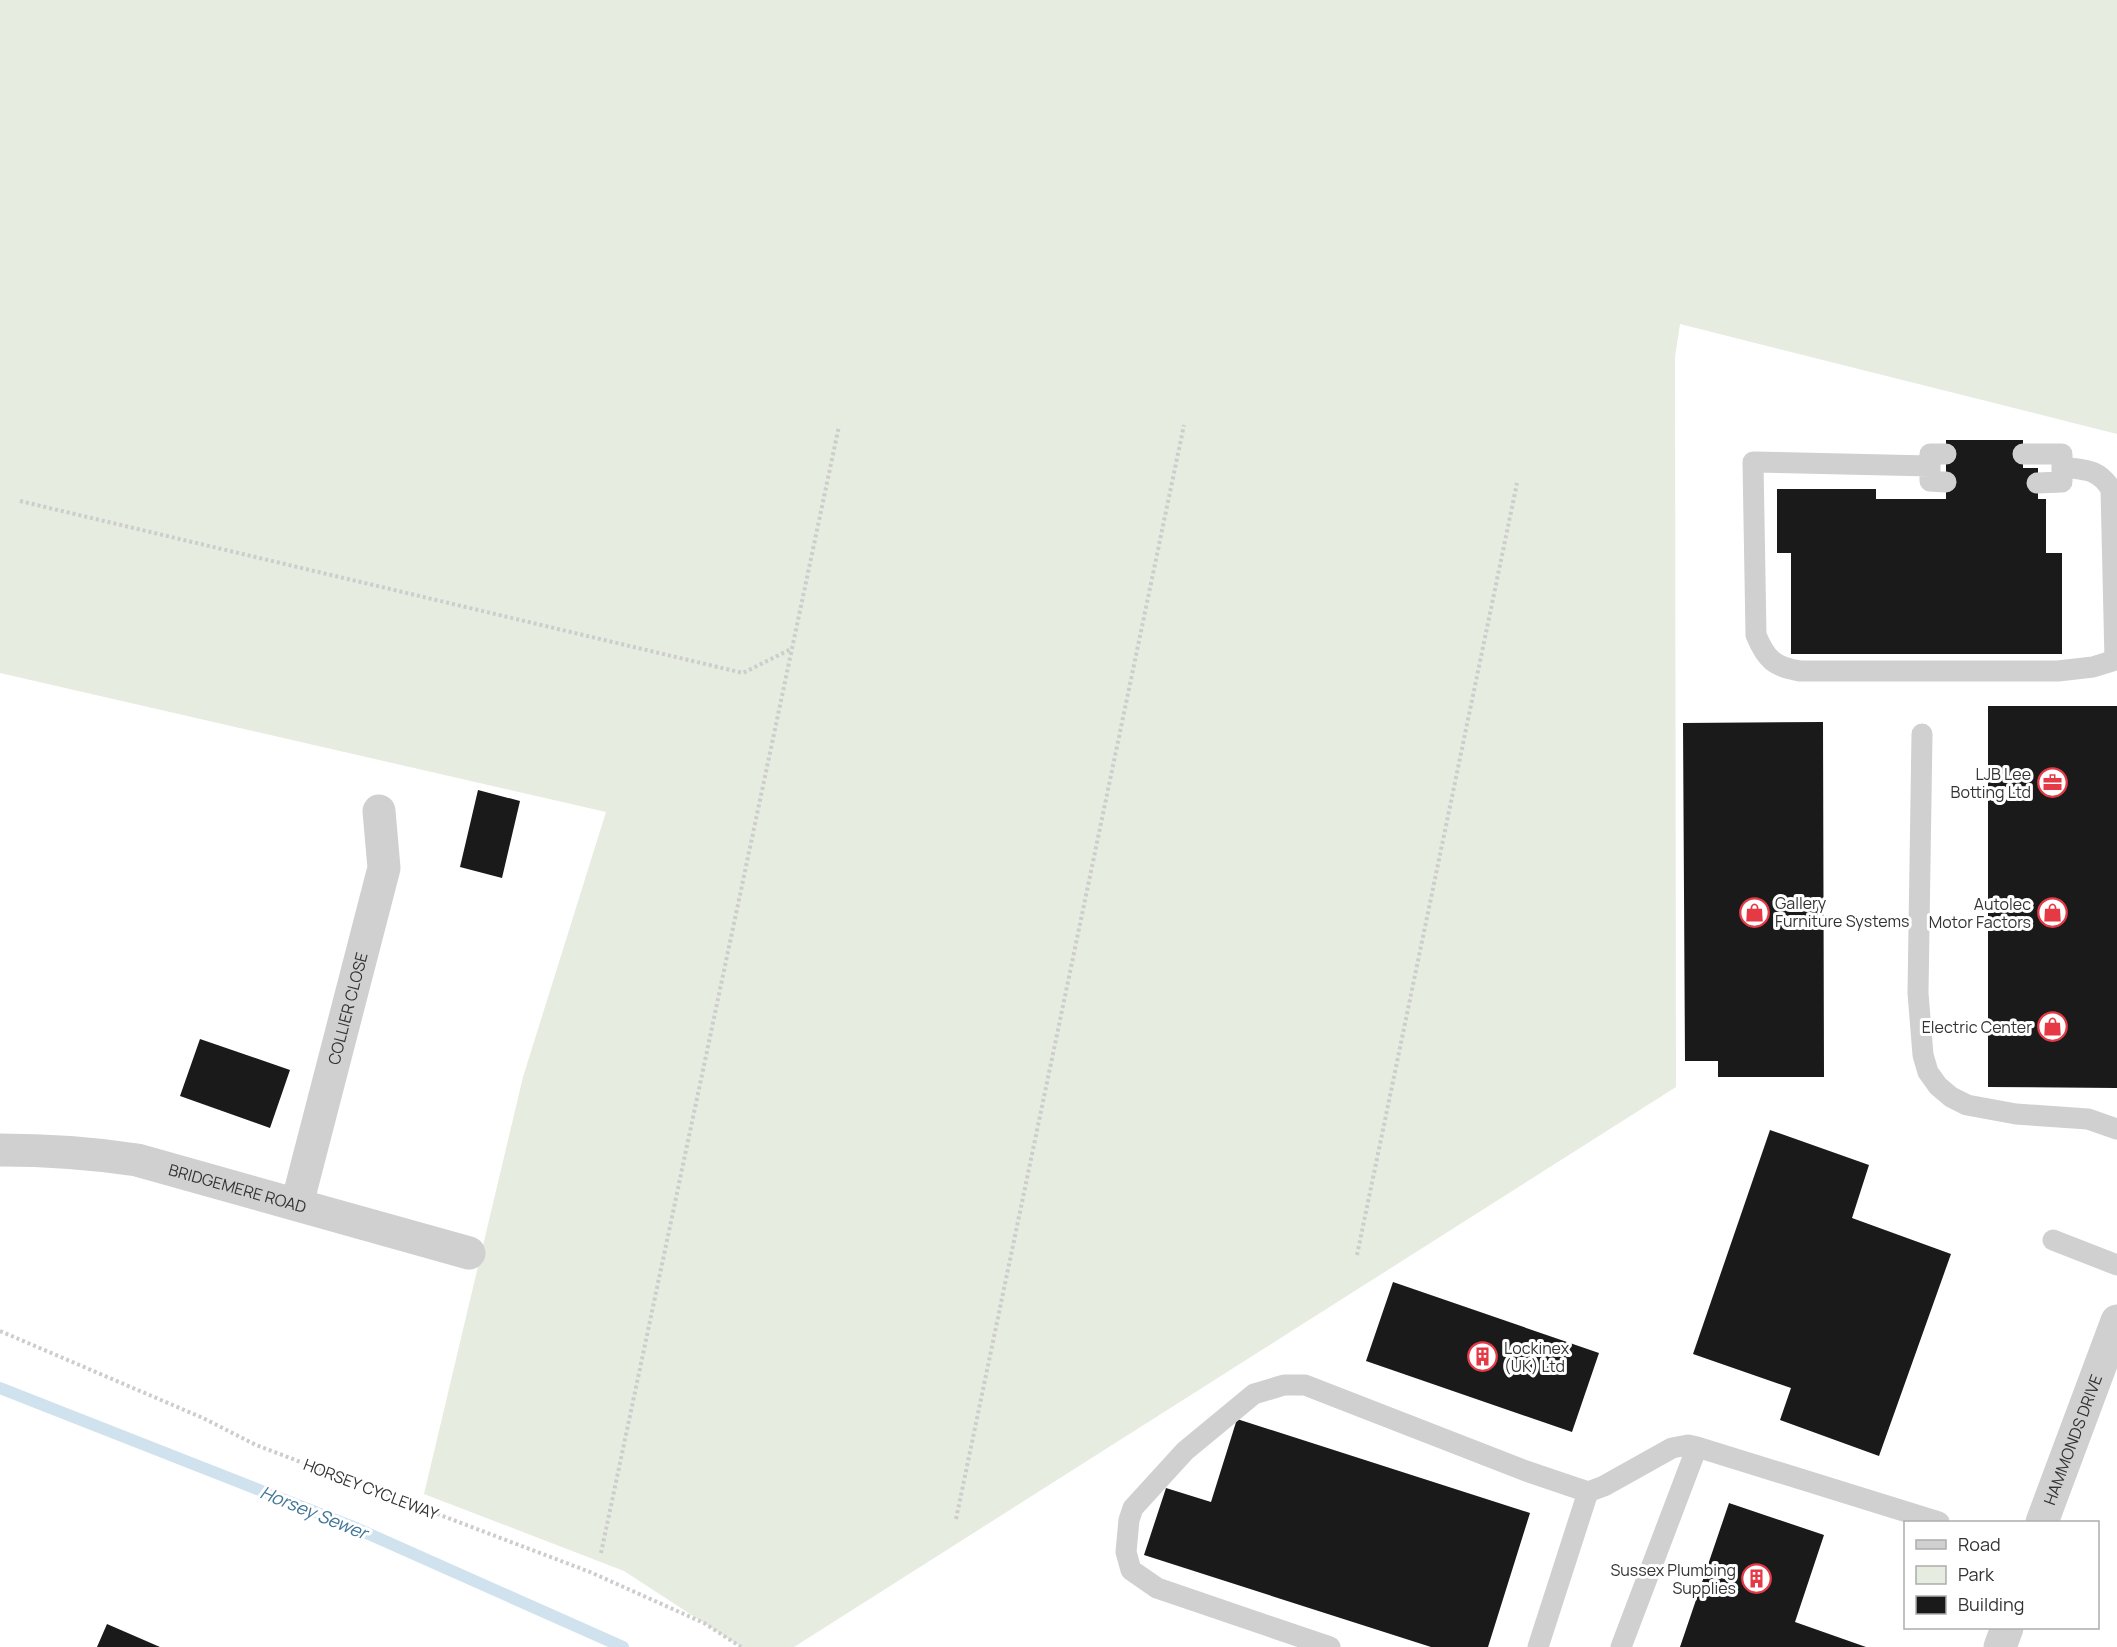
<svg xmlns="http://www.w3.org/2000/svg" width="2117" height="1647" font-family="Manrope,sans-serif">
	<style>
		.green { fill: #e6ecdf }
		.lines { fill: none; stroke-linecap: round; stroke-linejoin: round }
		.stream { stroke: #cfe2ee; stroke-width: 12 }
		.building { fill: #1a1a1a }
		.path { stroke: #cdcdcd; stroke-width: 4; stroke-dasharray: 3 3; stroke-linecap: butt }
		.service { stroke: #d0d0d0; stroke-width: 21 }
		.minor { stroke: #d0d0d0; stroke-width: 33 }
		.labels { text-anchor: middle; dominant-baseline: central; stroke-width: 6; stroke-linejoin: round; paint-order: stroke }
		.poi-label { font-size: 16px; fill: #333; stroke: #fff; text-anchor: end }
		.street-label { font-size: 16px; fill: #333; stroke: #fff }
		.water-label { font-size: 18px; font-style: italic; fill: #3f7597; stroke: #fff }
	</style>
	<rect width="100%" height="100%" fill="#fff"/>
	<path class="green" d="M0 0H2117V434L1680 324 1675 357 1676 1087 794 1647H741L624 1571 424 1494 523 1077 606 812 0 673Z"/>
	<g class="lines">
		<path class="stream" d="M0 1388 351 1526 623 1647"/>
	</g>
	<path class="building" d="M1946 440H2023V468H2038V499H2046V553H2062V654H1791V553H1777V489H1876V499H1946Z
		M1988 706H2117V1088L1988 1087Z
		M1823 722 1824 1077H1718V1061H1685L1683 723Z
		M478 790 520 801 502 878 460 867Z
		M200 1039 290 1070 270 1128 180 1096Z
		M1770 1130 1869 1165 1852 1218 1951 1254 1879 1456 1780 1420 1791 1388 1693 1354Z
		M1393 1282 1599 1353 1572 1432 1366 1361Z
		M1237 1419 1530 1513 1488 1647H1431L1144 1555 1166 1488 1211 1502Z
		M1729 1503 1824 1535 1795 1622 1866 1647H1680Z
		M107 1624 160 1647H97Z"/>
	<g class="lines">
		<path class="path" d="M20 501 743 673 791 649
			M1357 1255 1517 483
			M0 1331 203 1418 256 1445 590 1572 704 1623 741 1647
			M956 1519 1184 425
			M601 1553 839 426"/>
		<path class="service" d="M2023 454H2062V482L2037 483
			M1930 466 1753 462 1756 635C1766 659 1774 667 1800 671H2058L2093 667 2115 660
			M2062 467C2085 470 2098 468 2111 489L2115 660H2117
			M1946 482 1930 481V454H1946
			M1922 734 1918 993 1923 1055 1928 1072 1938 1086 1951 1097 1967 1105 2016 1114 2088 1119 2117 1129
			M2053 1240 2117 1265
			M1330 1647 1157 1588 1131 1570 1126 1552 1129 1520 1133 1508 1185 1451 1254 1394 1284 1385H1305L1526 1471 1588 1492 1604 1486 1672 1448 1688 1445 1697 1447
			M1538 1647 1588 1492
			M1621 1647 1697 1447 1939 1522"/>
		<g class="minor">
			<path id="s1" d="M0 1150C46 1150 91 1153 137 1160L469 1253"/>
			<path id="s2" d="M297 1204 384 868 379 811"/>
			<path id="s3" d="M2042 1522 2117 1321"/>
			<path d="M2000 1647 2007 1628"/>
		</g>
	</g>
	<defs>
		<symbol id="office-ring" viewBox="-11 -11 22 22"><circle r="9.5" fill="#fff" stroke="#e63946" stroke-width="1.5"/><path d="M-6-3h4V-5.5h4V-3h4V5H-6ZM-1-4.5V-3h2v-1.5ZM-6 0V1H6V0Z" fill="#e63946"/></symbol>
		<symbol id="shop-ring" viewBox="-11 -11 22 22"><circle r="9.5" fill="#fff" stroke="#e63946" stroke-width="1.5"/><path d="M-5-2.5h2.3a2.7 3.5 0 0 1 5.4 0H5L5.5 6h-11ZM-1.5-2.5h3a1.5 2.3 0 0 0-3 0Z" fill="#e63946"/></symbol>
		<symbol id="building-ring" viewBox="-11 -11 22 22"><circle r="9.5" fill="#fff" stroke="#e63946" stroke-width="1.5"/><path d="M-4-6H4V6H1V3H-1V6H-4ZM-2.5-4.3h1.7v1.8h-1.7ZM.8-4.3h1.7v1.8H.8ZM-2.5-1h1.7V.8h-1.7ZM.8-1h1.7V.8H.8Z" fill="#e63946"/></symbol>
	</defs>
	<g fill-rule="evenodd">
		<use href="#office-ring" x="2036" y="766" width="33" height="33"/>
		<use href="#shop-ring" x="1738" y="896" width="33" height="33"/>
		<use href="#shop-ring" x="2036" y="896" width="33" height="33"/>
		<use href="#shop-ring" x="2036" y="1010" width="33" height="33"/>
		<use href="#building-ring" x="1466" y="1340" width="33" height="33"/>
		<use href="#building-ring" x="1740" y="1562" width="33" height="33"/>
	</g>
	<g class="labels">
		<g class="poi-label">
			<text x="2031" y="774">LJB Lee<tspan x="2031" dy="18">Botting Ltd</tspan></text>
			<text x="1775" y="903" text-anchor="start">Gallery<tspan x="1775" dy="18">Furniture Systems</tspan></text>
			<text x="2031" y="904">Autolec<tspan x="2031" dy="18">Motor Factors</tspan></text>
			<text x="2032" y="1027">Electric Center</text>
			<text x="1504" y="1348" text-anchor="start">Lockinex<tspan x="1504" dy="18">(UK) Ltd</tspan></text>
			<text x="1736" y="1570">Sussex Plumbing<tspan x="1736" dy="18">Supplies</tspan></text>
		</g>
		<g class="street-label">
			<text stroke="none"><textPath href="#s2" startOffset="202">COLLIER CLOSE</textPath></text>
			<text stroke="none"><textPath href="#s1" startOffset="242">BRIDGEMERE ROAD</textPath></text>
			<text stroke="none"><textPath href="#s3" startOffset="88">HAMMONDS DRIVE</textPath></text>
			<text transform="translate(371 1489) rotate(21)">HORSEY CYCLEWAY</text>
		</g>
		<g class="water-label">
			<text transform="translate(314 1512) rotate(22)">Horsey Sewer</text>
		</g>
	</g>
	<rect x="1904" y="1521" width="195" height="108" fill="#ffffff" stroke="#adadad" stroke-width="1.5"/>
	<rect x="1916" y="1540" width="30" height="9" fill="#d0d0d0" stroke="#adadad" stroke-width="1.5"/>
	<text x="1958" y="1551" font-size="18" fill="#333333">Road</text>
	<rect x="1916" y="1566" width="30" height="18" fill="#e6ecdf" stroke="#adadad" stroke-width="1.5"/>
	<text x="1958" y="1581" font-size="18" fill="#333333">Park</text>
	<rect x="1916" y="1596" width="30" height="18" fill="#1a1a1a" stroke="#adadad" stroke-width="1.5"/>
	<text x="1958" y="1611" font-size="18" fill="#333333">Building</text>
</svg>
